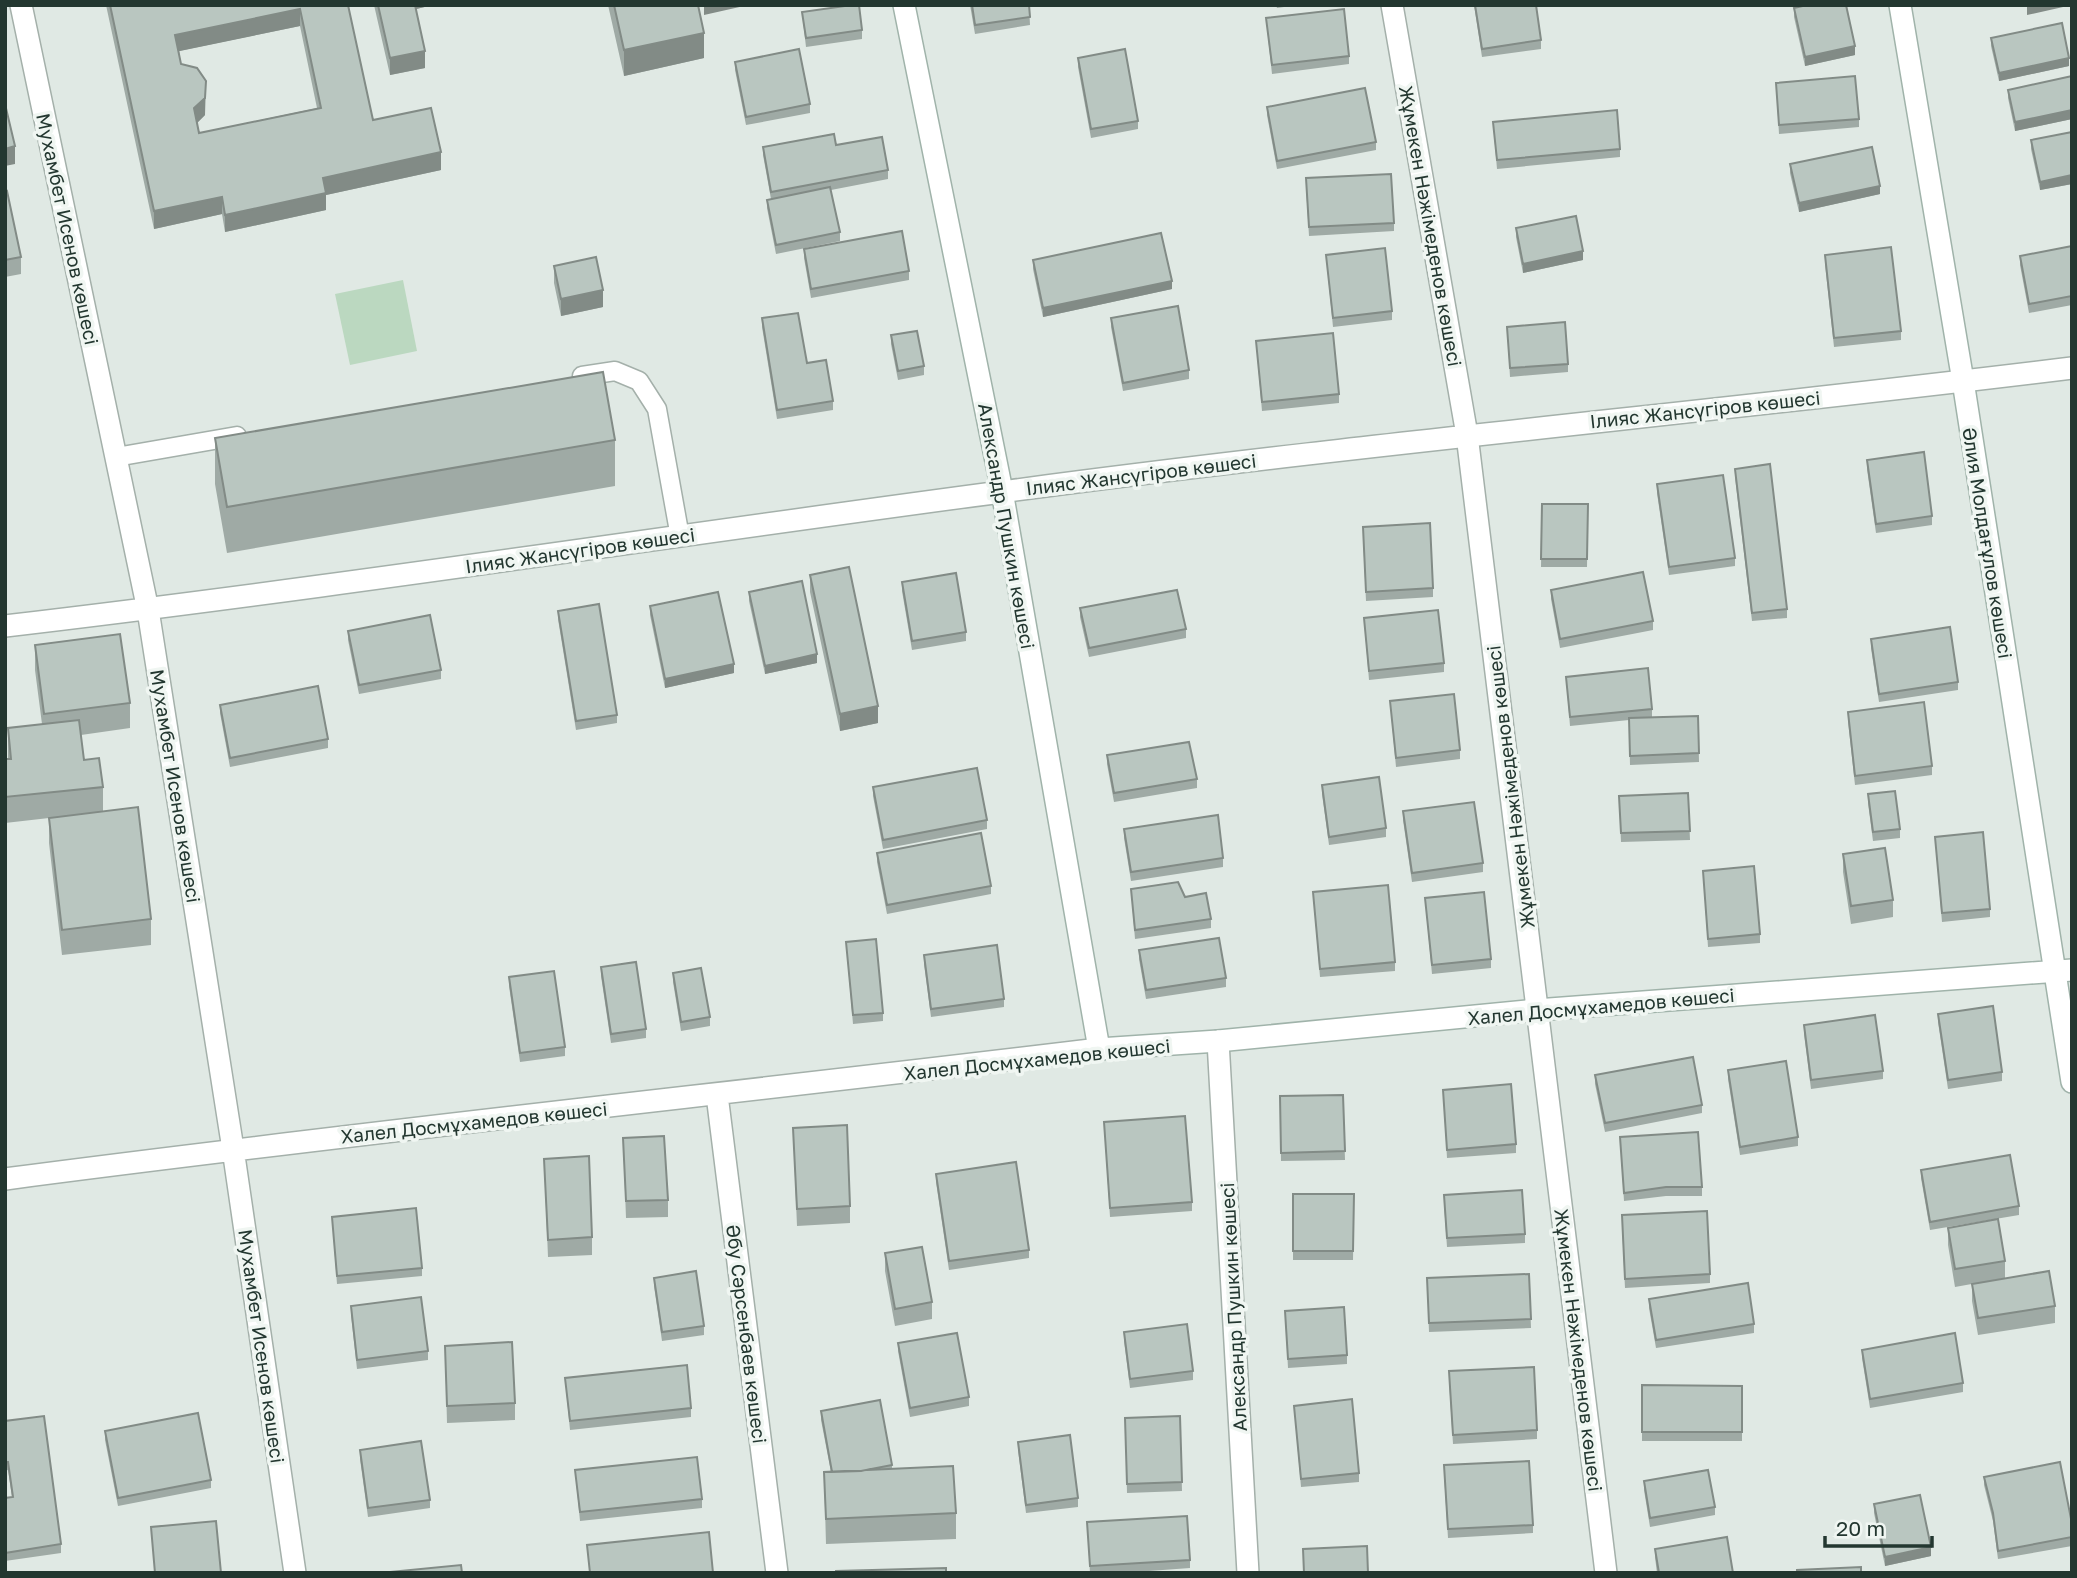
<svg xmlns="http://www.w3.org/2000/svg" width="2077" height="1578" font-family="'Golos Text',sans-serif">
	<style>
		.green { fill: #bbd8c0 }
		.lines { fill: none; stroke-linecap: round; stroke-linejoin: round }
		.lane-casing { stroke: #a4b0aa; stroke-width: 21 }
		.street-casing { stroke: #a4b0aa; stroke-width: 24 }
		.secondary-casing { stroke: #a0b3aa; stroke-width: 24 }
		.lane { stroke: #fff; stroke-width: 18 }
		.street { stroke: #fff; stroke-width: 21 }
		.secondary { stroke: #fff; stroke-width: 21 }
		.wall { fill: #9faaa5; fill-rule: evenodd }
		.shaded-wall { fill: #828b86 }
		.building { fill: #b9c6c0; stroke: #828b86; stroke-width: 2; fill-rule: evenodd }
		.labels { text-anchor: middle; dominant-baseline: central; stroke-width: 7; stroke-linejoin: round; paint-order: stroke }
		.street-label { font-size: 19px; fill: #233730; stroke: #f0f6f2 }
	</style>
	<rect width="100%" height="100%" fill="#e0e9e4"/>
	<path class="green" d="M403 280 417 351 350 365 335 294Z"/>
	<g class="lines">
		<defs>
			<path id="lane" d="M582 376 615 371 639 381 657 409 680 537
				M116 457 237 436"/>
			<path id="street" d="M21 5 148 610 233 1149 295 1573
				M1392 5 1467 435 1606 1573
				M5 626C338 587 669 536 1001 492 1357 444 1715 412 2072 368
				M1218 1041 1248 1573
				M717 1095 777 1573
				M5 1179C369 1131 735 1093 1099 1049"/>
			<path id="secondary" d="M904 5 1002 491 1099 1049 1218 1041 1536 1010 2072 970
				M1900 5 1963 381 2072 1082"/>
		</defs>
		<use href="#lane" class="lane-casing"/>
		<use href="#street" class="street-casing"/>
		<use href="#secondary" class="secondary-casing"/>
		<use href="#lane" class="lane"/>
		<use href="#street" class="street"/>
		<use href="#secondary" class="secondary"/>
	</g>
	<path class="wall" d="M106 5H348L373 120 441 170 326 195V210L225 232 222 214 154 229ZM300 26 317 108 199 133 197 123 205 115 181 64 179 51Z
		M374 5H433L416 9 425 68 390 75Z
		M608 5H698L704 58 624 76Z
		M970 5H1029L1030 25 975 34Z
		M1276 5H1298L1277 8Z
		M1474 5H1536L1541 40V49L1482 57Z
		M1794 8 1855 55 1805 66 1794 17Z
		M802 12 862 30V39L806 47Z
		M1266 18 1349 56V64L1272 74Z
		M1991 38 2069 66 1999 81 1991 46Z
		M1078 58 1138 121V129L1091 138 1078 67Z
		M735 62 810 104V113L746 125 735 70Z
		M2072 76V119L2015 131 2008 98V90Z
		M1776 83 1859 119V127L1779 134Z
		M1267 107 1376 142V150L1277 169 1267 115Z
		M1493 122 1620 149V157L1497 169Z
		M2072 132V184L2040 190 2031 149V140Z
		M836 145 888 170V179L831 190 840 232V241L776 254 767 208V200L771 199 763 155V147Z
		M1790 164 1880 194 1799 212 1790 173Z
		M1306 187 1394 223V231L1309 236Z
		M5 192 21 257V274L5 277Z
		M1516 228 1583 260 1523 273 1516 237Z
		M2072 246V305L2029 313 2020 265V256Z
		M804 249 909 271V280L811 298 804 258Z
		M1326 255 1392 311V320L1333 327Z
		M1825 255 1901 331V340L1834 347 1825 264Z
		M1033 260 1172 289 1043 317 1033 269Z
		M554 266 603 307 561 316 554 283Z
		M762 318 807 363 833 401V410L777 419 762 327Z
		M1111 318 1189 370V379L1123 391 1111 327Z
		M1507 327 1568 364V372L1510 377Z
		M891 335 924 366V375L898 380 891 344Z
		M1256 341 1339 394V403L1262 411Z
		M215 438 615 440V486L227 553 215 484Z
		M1867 460 1932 516V525L1876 533 1867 469Z
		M1735 469 1787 609V618L1752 621 1735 477Z
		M1657 484 1735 558V566L1669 575 1657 493Z
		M1542 504H1588L1587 567H1541Z
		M1363 536 1433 588V597L1366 601Z
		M810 575 878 723 840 731 810 592Z
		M902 582 966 632V641L912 650 902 591Z
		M1551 590 1653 621V630L1560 648 1551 599Z
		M749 592 817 663 765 674 749 601Z
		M650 606 734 673 665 688 650 615Z
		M1080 608 1186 629V638L1089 657 1080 617Z
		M558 611 617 715V723L576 730 558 619Z
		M1364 618 1444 663V672L1369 680Z
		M348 631 441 670V679L359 694 348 640Z
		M1871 639 1958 682V690L1879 702 1871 648Z
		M35 645 130 703V728L81 735 84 760 103 787V811L151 919V945L62 955 49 843V818L5 823V759H8V728L42 724 35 670Z
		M1566 677 1652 709V717L1698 716 1699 762 1630 765 1629 720 1570 726Z
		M1390 701 1460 750V759L1396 767Z
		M220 705 328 739V748L230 767 220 713Z
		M1848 712 1932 766V775L1855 785 1848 721Z
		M1107 755 1197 779V788L1114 802 1107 764Z
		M1322 785 1386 828V837L1329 845 1322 794Z
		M873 787 987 820V829L883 849 873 796Z
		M1688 793 1690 840 1621 842 1619 796Z
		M1868 794 1900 829V838L1873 841 1868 803Z
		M1403 811 1483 863V872L1412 882 1403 820Z
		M1124 829 1223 858V867L1131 881 1124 838Z
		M1935 837 1990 909V917L1942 922Z
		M877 853 991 886V894L887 914 877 862Z
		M1843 854 1893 900V917L1851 924 1843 872Z
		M1703 871 1760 934V943L1708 947Z
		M1131 889 1185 897 1211 919V928L1135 939Z
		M1313 892 1395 962V971L1320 977Z
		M1425 898 1491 959V968L1432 974Z
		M846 942 883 1013V1021L853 1024Z
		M1139 950 1226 978V987L1146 999 1139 959Z
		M924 955 1004 999V1007L931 1017 924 964Z
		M601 967 646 1029V1038L611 1043 601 976Z
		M673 973 710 1017V1026L681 1031 673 982Z
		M509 977 565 1047V1056L520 1062 509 986Z
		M1938 1014 2002 1072V1081L1948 1089 1938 1022Z
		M1804 1025 1883 1071V1079L1811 1089 1804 1034Z
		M1728 1070 1798 1137V1146L1740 1155 1728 1079Z
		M1595 1075 1702 1105V1113L1605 1132 1595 1084Z
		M1443 1090 1516 1144V1153L1447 1158Z
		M1343 1095 1345 1160 1281 1161 1280 1096Z
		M1104 1122 1192 1202V1211L1110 1217Z
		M793 1128 850 1206V1223L797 1226Z
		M1620 1137 1702 1187V1196H1666L1624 1201Z
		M623 1138 668 1200V1217L626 1218Z
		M544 1159 592 1237V1255L548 1257Z
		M1921 1170 2019 1206V1215L1930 1230 1921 1178Z
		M936 1174 1029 1250V1258L949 1270 936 1182Z
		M1293 1194H1354L1353 1260H1293Z
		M1444 1204 1525 1234V1243L1447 1247Z
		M332 1217 422 1268V1276L337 1284Z
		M1622 1224 1710 1274V1283L1625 1288Z
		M1948 1228 2005 1261V1278L1955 1287 1948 1245Z
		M885 1253 932 1302V1319L895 1326 885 1271Z
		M1529 1274 1531 1328 1429 1332 1427 1278Z
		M654 1278 704 1326V1335L662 1341 654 1286Z
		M1972 1284 2055 1306V1323L1978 1335 1972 1301Z
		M1649 1299 1754 1324V1333L1656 1348 1649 1308Z
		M351 1306 428 1351V1360L357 1369 351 1315Z
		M1285 1311 1347 1355V1364L1288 1368Z
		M1124 1332 1193 1371V1380L1130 1388 1124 1341Z
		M898 1343 969 1397V1406L910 1417 898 1351Z
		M445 1346 515 1403V1420L447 1423Z
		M1862 1350 1963 1383V1392L1870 1408 1862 1358Z
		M565 1378 691 1408V1417L570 1430Z
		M1449 1380 1537 1430V1439L1453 1444Z
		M1642 1385 1742 1386V1441H1642Z
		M1294 1406 1359 1473V1482L1301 1487Z
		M821 1411 892 1465V1469L956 1513V1539L826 1544 824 1472H831L821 1420Z
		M1180 1416 1182 1491 1127 1493 1125 1418Z
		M5 1421 61 1544V1553L5 1561V1498L12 1497 8 1470 5 1471Z
		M105 1431 211 1480V1488L118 1506 105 1440Z
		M1018 1442 1078 1498V1507L1026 1513 1018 1450Z
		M360 1450 430 1500V1508L368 1517 360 1459Z
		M575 1470 702 1499V1508L580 1521Z
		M1444 1474 1533 1525V1533L1448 1538Z
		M1984 1477 2072 1524V1546L1998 1559 1993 1521 1984 1485Z
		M1644 1481 1715 1507V1515L1650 1527 1644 1490Z
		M1874 1504 1931 1556 1885 1566 1874 1513Z
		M1087 1522 1190 1560V1568L1122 1573H1090Z
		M1655 1549 1733 1573H1657L1655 1557Z"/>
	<path class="shaded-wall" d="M412 5H433L412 10Z
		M704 5H744V6L704 15Z
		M2031 5H2072L2027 15V6Z
		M300 9V26L175 52V35Z
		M704 33V58L624 76V50Z
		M1855 46V55L1805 66V57Z
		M425 51V68L390 75V58Z
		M2069 58V66L1999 81V73Z
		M206 81 205 115 194 126V108Z
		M2072 110V119L2015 131V122Z
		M15 146V164L5 166V149Z
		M441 152V170L326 195V210L225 232V215L323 178Z
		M2072 175V184L2040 190V182Z
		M1880 186V194L1799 212V203Z
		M222 197V214L154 229V211Z
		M1583 251V260L1523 273V264Z
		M1172 281V289L1043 317V308Z
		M603 290V307L561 316V299Z
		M817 654V663L765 674V666Z
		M734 664V673L665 688V679Z
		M878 706V723L840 731V714Z
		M1931 1547V1556L1885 1566V1557Z"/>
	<path class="building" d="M110 5H348L373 120 431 108 441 152 323 178 326 193 225 215 222 197 154 211ZM300 9 321 108 199 133 194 108 205 98 206 81 197 68 181 64 175 35Z
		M378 5H415L425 51 390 58Z
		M614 5H698L704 33 624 50Z
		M852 5H859L862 30 806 38 802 12Z
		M972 5H1029L1030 17 975 25Z
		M1475 5H1536L1541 40 1482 49Z
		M1807 5H1846L1855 46 1805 57 1794 8Z
		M1344 9 1349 56 1272 65 1266 18Z
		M2062 23 2069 58 1999 73 1991 38Z
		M799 49 810 104 746 117 735 62Z
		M1125 49 1138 121 1091 129 1078 58Z
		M1855 76 1859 119 1779 125 1776 83Z
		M2072 76V110L2015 122 2008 90Z
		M1365 88 1376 142 1277 161 1267 107Z
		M5 104 15 146 5 149Z
		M1617 110 1620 149 1497 160 1493 122Z
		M2072 132V175L2040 182 2031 140Z
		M834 134 836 145 882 137 888 170 771 192 763 147Z
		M1872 147 1880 186 1799 203 1790 164Z
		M1391 174 1394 223 1309 227 1306 178Z
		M830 187 840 232 776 245 767 200Z
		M7 191 21 257 5 260V192Z
		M1576 216 1583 251 1523 264 1516 228Z
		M902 231 909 271 811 289 804 249Z
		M1161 233 1172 281 1043 308 1033 260Z
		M2072 246V296L2029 304 2020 256Z
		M1891 247 1901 331 1834 338 1825 255Z
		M1385 248 1392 311 1333 318 1326 255Z
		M596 257 603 290 561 299 554 266Z
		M1178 306 1189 370 1123 383 1111 318Z
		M798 313 807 363 826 360 833 401 777 410 762 318Z
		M1565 322 1568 364 1510 368 1507 327Z
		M917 331 924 366 898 371 891 335Z
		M1333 333 1339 394 1262 402 1256 341Z
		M603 372 615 440 227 507 215 438Z
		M1924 452 1932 516 1876 524 1867 460Z
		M1770 464 1787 609 1752 613 1735 469Z
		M1723 475 1735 558 1669 567 1657 484Z
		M1542 504H1588L1587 559H1541Z
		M1430 523 1433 588 1366 592 1363 527Z
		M849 567 878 706 840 714 810 575Z
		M1643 572 1653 621 1560 639 1551 590Z
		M956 573 966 632 912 641 902 582Z
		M802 581 817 654 765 666 749 592Z
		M1177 590 1186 629 1089 648 1080 608Z
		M718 592 734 664 665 679 650 606Z
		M599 604 617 715 576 721 558 611Z
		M1438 610 1444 663 1369 671 1364 618Z
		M430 615 441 670 359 685 348 631Z
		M1950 627 1958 682 1879 694 1871 639Z
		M120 634 130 703 44 714 35 645Z
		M1648 668 1652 709 1570 717 1566 677Z
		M318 686 328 739 230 758 220 705Z
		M1454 694 1460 750 1396 758 1390 701Z
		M1924 702 1932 766 1855 776 1848 712Z
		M1698 716 1699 753 1630 756 1629 718Z
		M79 720 84 760 99 758 103 787 5 797V759H11L8 728Z
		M1189 742 1197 779 1114 793 1107 755Z
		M977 768 987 820 883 840 873 787Z
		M1379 777 1386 828 1329 837 1322 785Z
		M1895 791 1900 829 1873 832 1868 794Z
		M1688 793 1690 831 1621 833 1619 796Z
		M1474 802 1483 863 1412 873 1403 811Z
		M138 807 151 919 62 930 49 818Z
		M1218 815 1223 858 1131 872 1124 829Z
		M1983 832 1990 909 1942 913 1935 837Z
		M981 833 991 886 887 905 877 853Z
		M1885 848 1893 900 1851 906 1843 854Z
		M1754 866 1760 934 1708 939 1703 871Z
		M1178 882 1185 897 1206 893 1211 919 1135 930 1131 889Z
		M1388 885 1395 962 1320 969 1313 892Z
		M1484 892 1491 959 1432 965 1425 898Z
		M1219 938 1226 978 1146 990 1139 950Z
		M876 939 883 1013 853 1015 846 942Z
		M997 945 1004 999 931 1009 924 955Z
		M636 962 646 1029 611 1034 601 967Z
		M701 968 710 1017 681 1022 673 973Z
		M554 971 565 1047 520 1053 509 977Z
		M1993 1006 2002 1072 1948 1080 1938 1014Z
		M1875 1015 1883 1071 1811 1080 1804 1025Z
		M1693 1057 1702 1105 1605 1123 1595 1075Z
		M1786 1061 1798 1137 1740 1147 1728 1070Z
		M1511 1084 1516 1144 1447 1150 1443 1090Z
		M1343 1095 1345 1151 1281 1153 1280 1096Z
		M1185 1116 1192 1202 1110 1208 1104 1122Z
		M847 1125 850 1206 797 1209 793 1128Z
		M1698 1132 1702 1187H1666L1624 1193 1620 1137Z
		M664 1136 668 1200 626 1201 623 1138Z
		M2010 1155 2019 1206 1930 1222 1921 1170Z
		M589 1156 592 1237 548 1240 544 1159Z
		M1016 1162 1029 1250 949 1261 936 1174Z
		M1522 1190 1525 1234 1447 1238 1444 1195Z
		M1293 1194H1354L1353 1251H1293Z
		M416 1208 422 1268 337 1276 332 1217Z
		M1707 1211 1710 1274 1625 1279 1622 1215Z
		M1998 1219 2005 1261 1955 1269 1948 1228Z
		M922 1247 932 1302 895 1309 885 1253Z
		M696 1271 704 1326 662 1332 654 1278Z
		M2049 1271 2055 1306 1978 1318 1972 1284Z
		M1529 1274 1531 1319 1429 1323 1427 1278Z
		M1748 1283 1754 1324 1656 1340 1649 1299Z
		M421 1297 428 1351 357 1360 351 1306Z
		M1344 1307 1347 1355 1288 1359 1285 1311Z
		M1187 1324 1193 1371 1130 1379 1124 1332Z
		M957 1333 969 1397 910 1408 898 1343Z
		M1955 1333 1963 1383 1870 1399 1862 1350Z
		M512 1342 515 1403 447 1406 445 1346Z
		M687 1365 691 1408 570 1421 565 1378Z
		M1534 1367 1537 1430 1453 1435 1449 1371Z
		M1642 1385 1742 1386V1432H1642Z
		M1352 1399 1359 1473 1301 1479 1294 1406Z
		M880 1400 892 1465 861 1471 832 1472 821 1411Z
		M198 1413 211 1480 118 1498 105 1431Z
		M44 1416 61 1544 5 1553V1498L13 1497 8 1462H5V1421Z
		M1180 1416 1182 1482 1127 1484 1125 1418Z
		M1070 1435 1078 1498 1026 1505 1018 1442Z
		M421 1441 430 1500 368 1508 360 1450Z
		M697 1457 702 1499 580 1512 575 1470Z
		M1529 1461 1533 1525 1448 1529 1444 1465Z
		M2060 1462 2072 1524V1537L1998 1551 1993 1513 1984 1477Z
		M953 1466 956 1513 826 1519 824 1472Z
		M1708 1470 1715 1507 1650 1518 1644 1481Z
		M1920 1495 1931 1547 1885 1557 1874 1504Z
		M1187 1516 1190 1560 1090 1566 1087 1522Z
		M216 1521 221 1573H155L151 1527Z
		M709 1532 713 1573H590L587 1545Z
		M1727 1537 1733 1573H1659L1655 1549Z
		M1367 1546 1368 1573H1304L1303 1549Z
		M461 1565 462 1573 390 1572Z
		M1861 1567V1573H1797V1570Z
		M946 1568V1573H836V1571Z"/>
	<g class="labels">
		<g class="street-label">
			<text transform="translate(1431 226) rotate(80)">Жұмекен Нәжімеденов көшесі</text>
			<text transform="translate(68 229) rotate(78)">Мухамбет Исенов көшесі</text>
			<text transform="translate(1705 409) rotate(-6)">Ілияс Жансүгіров көшесі</text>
			<text transform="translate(1141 474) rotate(-7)">Ілияс Жансүгіров көшесі</text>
			<text transform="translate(1007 526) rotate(80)">Александр Пушкин көшесі</text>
			<text transform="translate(1988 543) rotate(81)">Әлия Молдағұлов көшесі</text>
			<text transform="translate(580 550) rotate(-8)">Ілияс Жансүгіров көшесі</text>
			<text transform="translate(176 786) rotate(81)">Мухамбет Исенов көшесі</text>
			<text transform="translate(1510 787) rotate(-97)">Жұмекен Нәжімеденов көшесі</text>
			<text transform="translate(1601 1006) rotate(-5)">Халел Досмұхамедов көшесі</text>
			<text transform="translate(1037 1059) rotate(-6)">Халел Досмұхамедов көшесі</text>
			<text transform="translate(474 1122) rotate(-6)">Халел Досмұхамедов көшесі</text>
			<text transform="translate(1233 1307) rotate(-93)">Александр Пушкин көшесі</text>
			<text transform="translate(747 1334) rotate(83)">Әбу Сәрсенбаев көшесі</text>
			<text transform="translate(262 1346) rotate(82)">Мухамбет Исенов көшесі</text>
			<text transform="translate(1579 1350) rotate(83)">Жұмекен Нәжімеденов көшесі</text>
		</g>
	</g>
	<rect width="2077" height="1578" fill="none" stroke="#233730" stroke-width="14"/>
	<path d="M1825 1536v10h107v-10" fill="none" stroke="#233730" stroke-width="3.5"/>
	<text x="1836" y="1536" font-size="21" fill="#233730" stroke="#f0f6f2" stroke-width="5" paint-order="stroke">20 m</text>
</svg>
